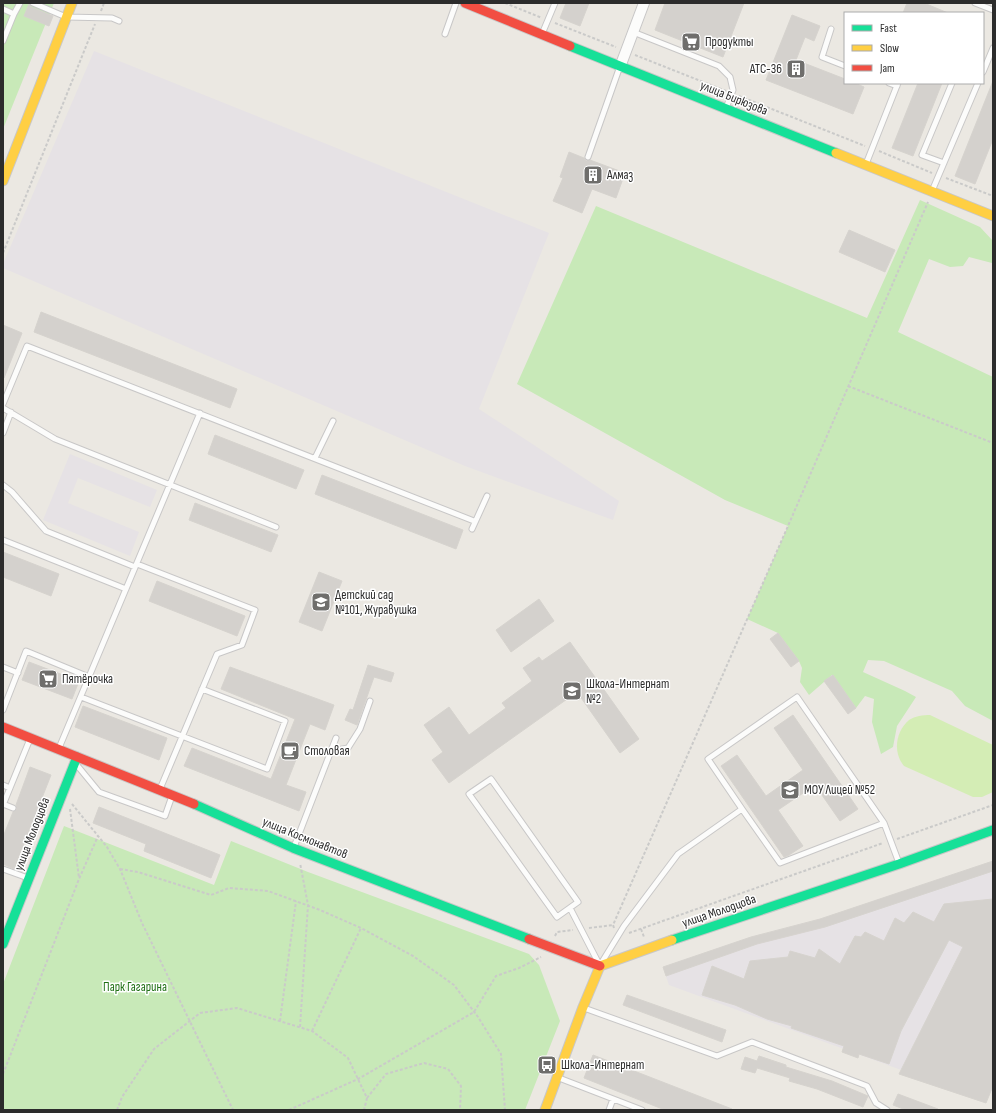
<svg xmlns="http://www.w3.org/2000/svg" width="996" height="1113" font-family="'Sofia Sans Condensed',sans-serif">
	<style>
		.industrial { fill: #e6e2e5 }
		.green { fill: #c8e9b8 }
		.pitch { fill: #d4edb5 }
		.building { fill: #d4d1cd; stroke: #d6d3ce }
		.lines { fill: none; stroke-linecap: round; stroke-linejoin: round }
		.lane-casing { stroke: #c8c7c7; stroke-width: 7 }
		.street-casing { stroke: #c8c7c7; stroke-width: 12 }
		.fast-casing { stroke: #c8c7c7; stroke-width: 11 }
		.slow-casing { stroke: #c8c7c7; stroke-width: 11 }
		.jam-casing { stroke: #c8c7c7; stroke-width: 11 }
		.path { stroke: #cacac9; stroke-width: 2; stroke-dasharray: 3 2; stroke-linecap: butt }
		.lane { stroke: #fcfcfb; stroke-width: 5 }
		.street { stroke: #fcfcfb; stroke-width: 10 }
		.fast { stroke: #16e098; stroke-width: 9 }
		.slow { stroke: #ffcf43; stroke-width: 9 }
		.jam { stroke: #f24e42; stroke-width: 9 }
		.labels { text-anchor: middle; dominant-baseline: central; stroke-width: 3; stroke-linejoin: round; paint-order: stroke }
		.poi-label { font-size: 13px; fill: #2c2c2c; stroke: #fff; text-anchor: start }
		.street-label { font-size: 13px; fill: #2c2c2c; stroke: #fff }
		.park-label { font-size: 13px; fill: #207015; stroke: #fff }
	</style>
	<rect width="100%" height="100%" fill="#ebe8e2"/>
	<path class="industrial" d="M94 51 549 233 479 409 619 501 613 520 465 466 3 268V264Z
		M70 454 157 490 150 507 78 478 68 503 139 532 130 556 43 520Z
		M993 861V1077L983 1100 669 985 663 967 751 937 820 919Z"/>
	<path class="green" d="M3 3H54L3 129Z
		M920 200 980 227 993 241 992 263 969 257 963 266 950 267 929 259 898 332 993 377V721L965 706 952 691 884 661 868 660 863 672 905 691 916 697 897 726 893 747 881 754 872 722 874 699 865 696 856 708 832 675 809 695 800 682 802 668 799 661 778 633 747 619 788 526 725 500 517 384 596 206 867 318Z
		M64 826 214 885 231 841 308 872 529 954 539 965 560 1021 525 1110H3V984Z"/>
	<path class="pitch" d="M930 715 993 745V792L982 797H973L904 766C893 753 895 732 909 720 915 716 923 715 930 715Z"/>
	<path class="building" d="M566 3H589L580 26 560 18Z
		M665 3H744L723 57 655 30Z
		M907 3H924L948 13H903Z
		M29 4 31 7 53 16 49 26 24 16Z
		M792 15 820 26 814 41 805 37 796 60 845 79V83H855L864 87 853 114 766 80Z
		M993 81V139L975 184 955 176Z
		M918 83H942L913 156 892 148Z
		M569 152 584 158 586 161 590 160 625 173 616 198 592 189 582 213 553 201 563 178 560 177Z
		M849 230 895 250 885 272 839 252Z
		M41 312 237 389 230 408 34 332Z
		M3 325 22 333 4 378H3Z
		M215 435 304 470 296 489 208 454Z
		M322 475 463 530 456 549 315 494Z
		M195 503 278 535 271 552 189 520Z
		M3 552 59 574 51 596 3 577Z
		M319 572 342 581 322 631 299 622Z
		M157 581 245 616 237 636 149 601Z
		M539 599 554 621 511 652 496 630Z
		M778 633 799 661 791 667 770 639Z
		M570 642 639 739 620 753 577 692 449 783 432 760 443 752 424 725 449 707 469 735 506 708 502 703 532 681 523 668 539 657 542 661Z
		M29 662 79 681 72 699 22 680Z
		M368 665 394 673 391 682 374 677 357 725 345 720 350 709 353 710Z
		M230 667 334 705 325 730 310 724 286 785 306 792 299 811 184 766 192 748 271 779 295 719 221 689Z
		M833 675 856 708 848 714 824 681Z
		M83 706 167 738 159 760 75 727Z
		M793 715 858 809 840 821 815 785 778 810 803 846 789 855 784 857 721 766 737 755 766 796 803 770 774 728Z
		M30 767 51 775 14 869 3 864V837L13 812 17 809 16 805Z
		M99 807 220 855 211 878 144 851 146 844 93 823Z
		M993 861V871L825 927 757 944 666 976 663 967 751 937 820 919Z
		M993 899V1086L986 1103 899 1074 963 947 949 940 901 1031 889 1064 859 1054 858 1058 842 1052 844 1046 791 1028 792 1026 767 1019 735 1005 702 995 712 966 744 979 750 961 788 957 790 951 815 958 819 949 840 964 855 936 861 937 865 932 884 941 895 918 904 923 913 912 934 922 944 904Z
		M627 995 726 1030 722 1042 623 1005Z
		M593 1055 732 1109V1110H665L584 1078Z
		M759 1056 786 1065V1067L832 1081 868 1096 863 1107 817 1089 789 1081 790 1078 757 1068 755 1073 741 1069 745 1057 757 1061Z
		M898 1094 938 1109V1110H906L893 1105Z"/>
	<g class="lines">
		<defs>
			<path id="lane" d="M33 3 66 17 112 18 119 21
				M975 3 993 10
				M3 9 14 14
				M831 29 822 57 845 66
				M633 32 719 66 730 77 733 90 726 108
				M445 34 456 3
				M542 34 555 3
				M3 41 14 14 20 3
				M983 72 993 48
				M889 83 897 86
				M588 157 619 69
				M944 163 922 155 952 83
				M866 164 898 83
				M932 191 978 83
				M3 404 27 346 474 521
				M3 408 55 439 276 527
				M3 433 11 412
				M315 458 333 421
				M3 485 12 492 46 531 135 567
				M472 529 487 496
				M3 540 126 589
				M137 564 255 610 242 645 217 654 160 789
				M3 667 18 673
				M81 697 267 769 285 721 202 689
				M3 710 26 651 89 677
				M59 748 200 413
				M331 751 348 748 360 729 370 701
				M76 764 99 792 165 816 172 796
				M491 779 578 902 557 917 469 794Z
				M3 785 10 788
				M3 804 13 808
				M3 805 30 739
				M884 823 899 863
				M294 847 336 738
				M3 869 28 878
				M570 908 598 962
				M602 962 624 926 678 854 742 809 780 863 884 823 797 697 708 759 742 809
				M584 1008 717 1056 752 1042 867 1086 876 1103 887 1110
				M559 1078 642 1110
				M609 1110 613 1099"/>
			<path id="street" d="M620 67 644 3"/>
			<path id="fast" d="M570 46 836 153
				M194 804 293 848 529 939
				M672 940 899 864 993 830
				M3 944 77 757"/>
			<path id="slow" d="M836 153 993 216
				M3 181 72 3
				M545 1110 583 1007 600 966 672 940"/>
			<path id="jam" d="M465 3 570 46
				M3 727 194 804
				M529 939 600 966"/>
		</defs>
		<use href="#lane" class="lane-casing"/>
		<use href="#street" class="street-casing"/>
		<use href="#fast" class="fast-casing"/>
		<use href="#slow" class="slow-casing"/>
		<use href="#jam" class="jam-casing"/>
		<path class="path" d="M505 3 542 18
			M101 11 104 3
			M555 23 616 47
			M635 55 726 91
			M739 96 865 146
			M879 151 932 173
			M946 178 993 196
			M3 253 95 24
			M848 386 993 443
			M72 804 107 847 120 869 142 923 233 1110
			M70 809 79 878
			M897 839 993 805
			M120 869 138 872 211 895 229 888 268 891 320 910 361 928 413 956 454 985 478 1017 501 1054 505 1110
			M589 928 613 925
			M614 928 613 925 788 526 928 202
			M641 929 644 937
			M629 933 883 843
			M555 936 557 932 573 930
			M280 1021 296 901
			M300 1027 308 905 300 863
			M312 1031 361 928
			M3 1074 79 879 98 836
			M367 1098 386 1074 424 1063 448 1069 461 1086 460 1110
			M117 1110 122 1097 154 1049 200 1013 237 1008 312 1031 348 1058 367 1098 364 1110
			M289 1110 358 1079 474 1012 496 976 519 968 541 957"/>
		<use href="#lane" class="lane"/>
		<use href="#street" class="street"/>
		<use href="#fast" class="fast"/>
		<use href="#slow" class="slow"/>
		<use href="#jam" class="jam"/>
	</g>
	<defs>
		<symbol id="supermarket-square" viewBox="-11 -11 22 22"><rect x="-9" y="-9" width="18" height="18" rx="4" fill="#6f6e6c" stroke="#fff"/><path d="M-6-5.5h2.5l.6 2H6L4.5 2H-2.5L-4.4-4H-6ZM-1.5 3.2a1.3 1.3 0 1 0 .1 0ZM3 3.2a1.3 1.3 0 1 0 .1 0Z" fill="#fff"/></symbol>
		<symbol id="building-square" viewBox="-11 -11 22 22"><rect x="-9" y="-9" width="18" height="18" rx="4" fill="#6f6e6c" stroke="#fff"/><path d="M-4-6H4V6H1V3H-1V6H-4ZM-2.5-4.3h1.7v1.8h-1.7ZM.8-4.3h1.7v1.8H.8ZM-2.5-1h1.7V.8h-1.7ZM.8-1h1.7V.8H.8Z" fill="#fff"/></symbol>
		<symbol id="school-square" viewBox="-11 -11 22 22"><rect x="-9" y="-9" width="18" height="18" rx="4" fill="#6f6e6c" stroke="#fff"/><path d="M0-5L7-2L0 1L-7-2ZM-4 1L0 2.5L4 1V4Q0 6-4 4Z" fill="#fff"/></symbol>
		<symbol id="cafe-square" viewBox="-11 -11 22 22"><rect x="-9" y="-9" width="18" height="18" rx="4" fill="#6f6e6c" stroke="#fff"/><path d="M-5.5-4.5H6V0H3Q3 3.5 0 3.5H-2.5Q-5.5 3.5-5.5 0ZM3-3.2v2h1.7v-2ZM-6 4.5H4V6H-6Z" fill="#fff"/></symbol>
		<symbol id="bus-square" viewBox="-11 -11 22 22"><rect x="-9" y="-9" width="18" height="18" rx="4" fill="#6f6e6c" stroke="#fff"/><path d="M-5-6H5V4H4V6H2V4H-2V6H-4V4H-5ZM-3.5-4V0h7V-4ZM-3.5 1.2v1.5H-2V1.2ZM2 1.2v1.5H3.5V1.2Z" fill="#fff"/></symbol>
	</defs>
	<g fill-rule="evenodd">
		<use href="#supermarket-square" x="680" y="31" width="22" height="22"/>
		<use href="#building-square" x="785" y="58" width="22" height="22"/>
		<use href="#building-square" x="582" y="164" width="22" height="22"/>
		<use href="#school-square" x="310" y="591" width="22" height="22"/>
		<use href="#supermarket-square" x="37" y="668" width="22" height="22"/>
		<use href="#school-square" x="561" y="680" width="22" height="22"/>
		<use href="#cafe-square" x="279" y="740" width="22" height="22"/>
		<use href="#school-square" x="779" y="779" width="22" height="22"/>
		<use href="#bus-square" x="536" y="1054" width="22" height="22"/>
	</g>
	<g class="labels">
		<g class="poi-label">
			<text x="705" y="42">Продукты</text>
			<text x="782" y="69" text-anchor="end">АТС-36</text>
			<text x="607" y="175">Алмаз</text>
			<text x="335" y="595">Детский сад<tspan x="335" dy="15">№101, Журавушка</tspan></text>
			<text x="62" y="679">Пятёрочка</text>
			<text x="586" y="684">Школа-Интернат<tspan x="586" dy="15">№2</tspan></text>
			<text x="304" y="751">Столовая</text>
			<text x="804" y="790">МОУ Лицей №52</text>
			<text x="561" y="1065">Школа-Интернат</text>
		</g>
		<g class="street-label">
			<text transform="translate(734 98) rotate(22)">улица Бирюзова</text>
			<text transform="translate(32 834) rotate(-69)">улица Молодцова</text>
			<text transform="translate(305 838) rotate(22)">улица Космонавтов</text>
			<text transform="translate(719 911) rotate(-19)">улица Молодцова</text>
		</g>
		<g class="park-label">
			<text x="135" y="987">Парк Гагарина</text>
		</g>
	</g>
	<rect width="996" height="1113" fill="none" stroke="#2c2c2c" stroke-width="8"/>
	<rect x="844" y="12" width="140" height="72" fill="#ffffff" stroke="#ababab"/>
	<rect x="852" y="25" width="20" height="6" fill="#16e098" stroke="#ababab"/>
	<text x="880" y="32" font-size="12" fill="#2c2c2c">Fast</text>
	<rect x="852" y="45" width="20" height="6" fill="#ffcf43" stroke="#ababab"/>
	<text x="880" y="52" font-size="12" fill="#2c2c2c">Slow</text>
	<rect x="852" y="65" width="20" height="6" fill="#f24e42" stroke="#ababab"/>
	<text x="880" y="72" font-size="12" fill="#2c2c2c">Jam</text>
</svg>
